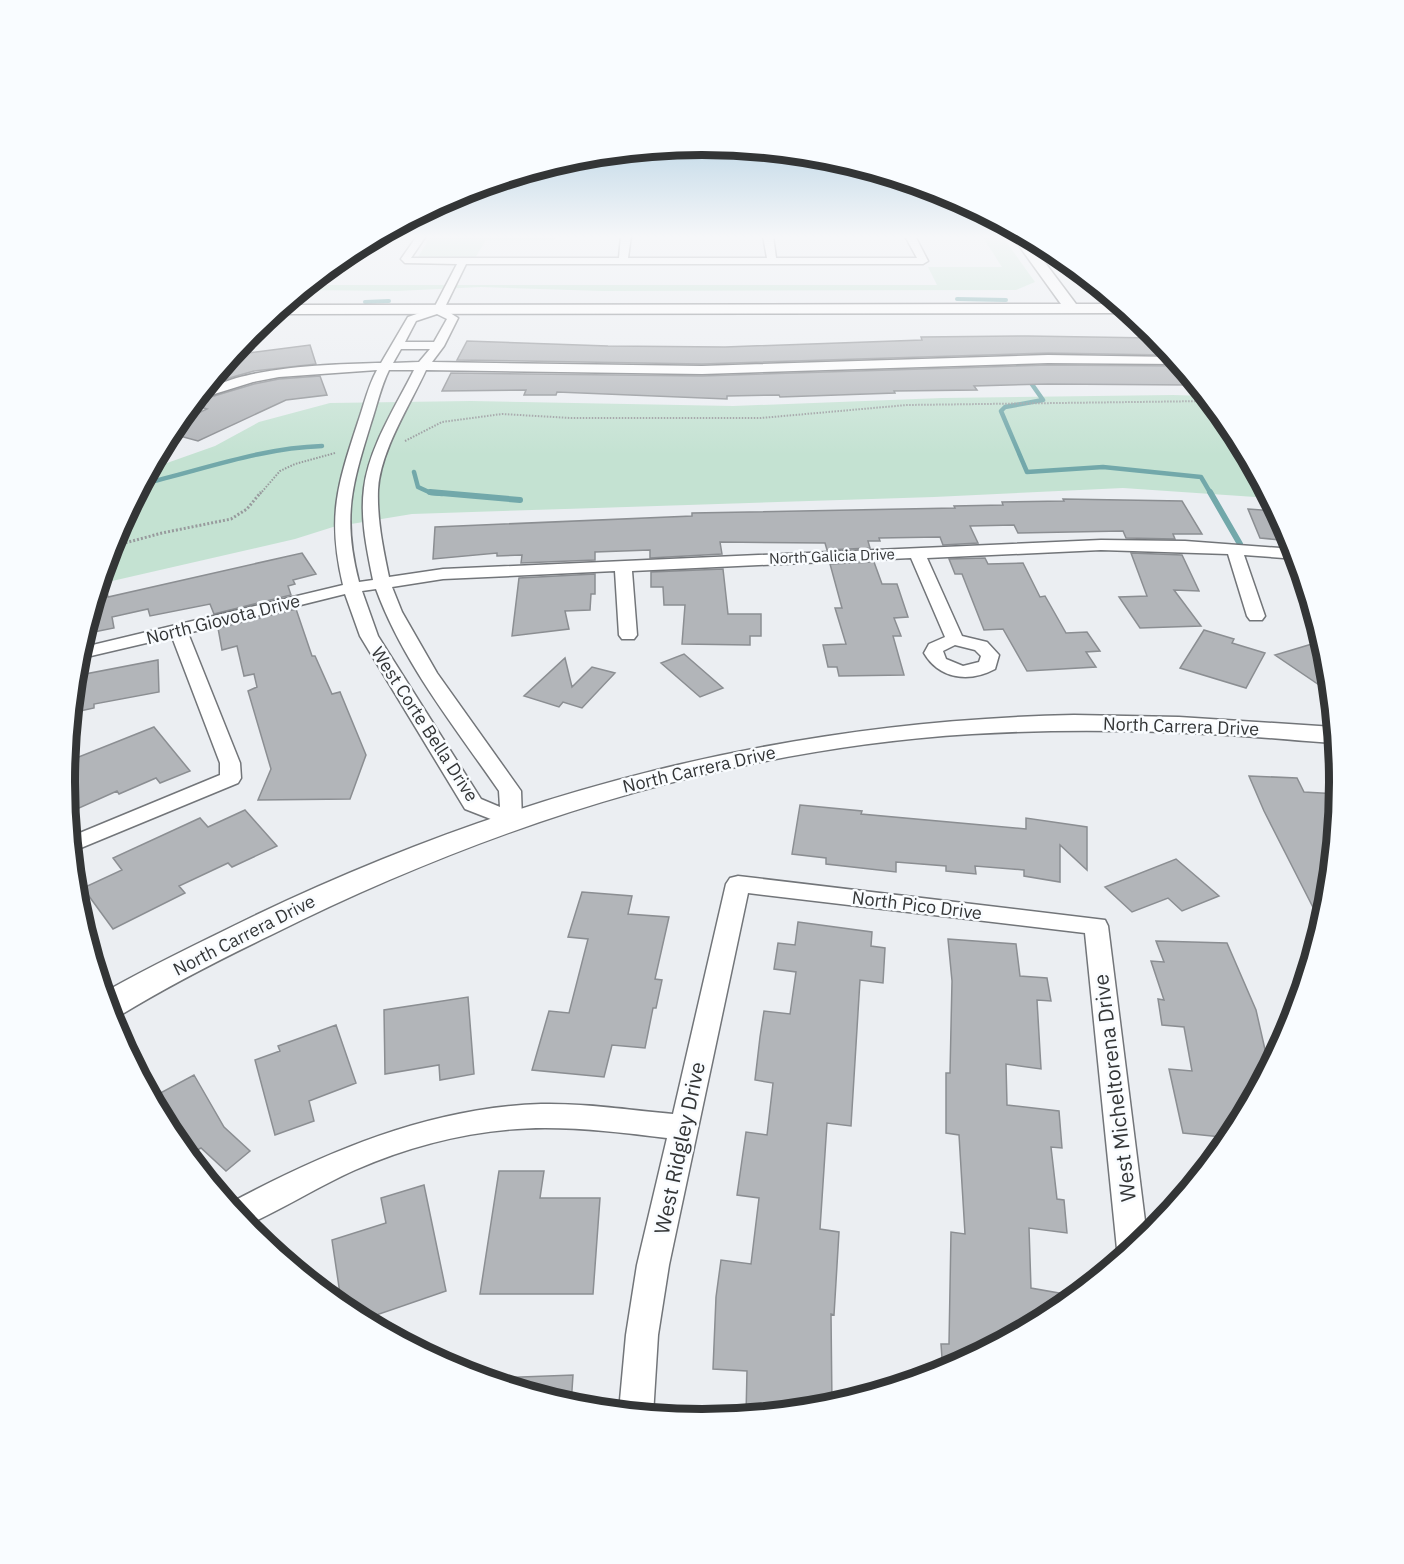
<svg xmlns="http://www.w3.org/2000/svg" width="1404" height="1564" font-family="'IBM Plex Sans',sans-serif">
	<style>
		.green { fill: #c4e2d2 }
		.lines { fill: none; stroke-linecap: round; stroke-linejoin: round }
		.stream-far2 { stroke: #72a8aa; stroke-width: 4 }
		.stream-far1 { stroke: #72a8aa; stroke-width: 4.5 }
		.stream { stroke: #72a8aa; stroke-width: 6 }
		.building { fill: #b2b5b9; stroke: #8b8e92; stroke-width: 1.5 }
		.minor-casing { stroke: #727579; stroke-width: 3 }
		.tertiary-casing { stroke: #727579; stroke-width: 3 }
		.secondary-casing { stroke: #727579; stroke-width: 3 }
		.path-far1 { stroke: #989a9d; stroke-width: 2; stroke-dasharray: 1.5 1.5; stroke-linecap: butt }
		.path { stroke: #989a9d; stroke-width: 3; stroke-dasharray: 2 2; stroke-linecap: butt }
		.minor { fill: #fff; fill-rule: evenodd }
		.tertiary { fill: #fff; fill-rule: evenodd }
		.secondary { fill: #fff; fill-rule: evenodd }
		.labels { text-anchor: middle; dominant-baseline: central; stroke-width: 5; stroke-linejoin: round; paint-order: stroke }
		.far-street-label { font-size: 15px; fill: #333536; stroke: #f9fcff }
		.street-label { font-size: 18px; fill: #333536; stroke: #f9fcff }
		.near-street-label { font-size: 21px; fill: #333536; stroke: #f9fcff }
		.rim { fill: none; stroke: #333536; stroke-width: 8 }
	</style>
	<rect width="100%" height="100%" fill="#ebeef2"/>
	<path class="green" d="M431 236H555L554 240H486L475 258 418 257Z
		M982 236H1002L1035 282 1016 290 602 291 481 287 397 291 301 290 313 281H315L312 285H937L928 267H1002Z
		M1173 395 1206 396 1232 428 1270 498 1123 488 934 497 412 514 333 527 295 539 99 584 113 538 150 469 215 446 259 422 330 403 471 401 733 406 942 398Z"/>
	<g class="lines">
		<path class="stream-far2" d="M957 299 1006 300
			M365 302 389 301"/>
		<path class="stream-far1" d="M1017 363 1043 400 1005 407 1001 411 1027 472 1103 467 1201 477 1211 494
			M414 472 418 487 431 493 442 494
			M142 484C202 470 260 448 322 446"/>
		<path class="stream" d="M430 492 520 500
			M1210 492 1240 544"/>
	</g>
	<path class="building" d="M1028 336 1153 338 1166 355 1048 353 702 364 457 360 467 341 608 346 725 347 922 340 921 337Z
		M310 345 316 364 254 371 229 378 201 392 232 355Z
		M1048 365 1175 366 1190 385 1048 384 974 386 977 390 894 391 895 393 780 397 779 395 727 396V399L557 392 556 395H524L526 390 442 391 451 373 702 376Z
		M320 376 327 395 286 400 198 441 169 433 175 424 207 409 191 404 194 402 254 384 279 379Z
		M1063 499 1182 501 1202 534H1173L1175 539 1126 538 1123 531 1018 533 1014 525 970 526 978 543 943 545 940 537 879 538 880 541H868L870 548 827 550 825 543 720 542 722 554 650 558V550L595 552V560L521 563 522 555 497 556V553L433 559 435 527 692 516V513L955 508 954 506 1003 505 1002 502 1064 501Z
		M1248 509 1276 511 1292 541 1260 538Z
		M302 553 316 574 293 580 295 584 288 586 291 595 214 614 210 604 150 616 148 609 112 617 114 628 84 634 103 570 108 597Z
		M1131 553 1182 555 1199 591 1174 590 1201 626 1140 628 1119 597 1147 596Z
		M985 558 988 564 1023 563 1040 597 1045 596 1066 633 1087 632 1100 651 1086 652 1096 667 1027 671 1003 629 984 630 962 574H955L949 559Z
		M874 562 882 584H897L908 617 894 618 901 636H893L904 675 839 676 837 667H828L823 645 846 644 835 608H842L830 564Z
		M723 569 728 614H761V636H750V645L682 644 685 605H664L663 587H651V572Z
		M595 574V594H591L590 610 565 611 569 629 512 636 519 578Z
		M296 609 312 656H315L332 694 340 692 366 755 350 799 258 800 271 769 248 691 257 687 254 674 244 676 237 646 222 650 218 628Z
		M1204 630 1234 639 1232 643 1265 653 1246 688 1180 668Z
		M1322 641 1327 658 1331 693 1275 655Z
		M684 654 723 688 700 697 661 663Z
		M565 658 572 687 592 667 615 673 582 708 563 702 559 707 524 696Z
		M158 660 159 692 94 704V708L71 713 75 676Z
		M154 727 190 771 160 783 156 778 119 794 117 791 68 813 64 782 66 762Z
		M1249 776 1297 778 1304 792 1338 794 1327 907 1322 925 1264 811Z
		M800 805 862 811 861 814 1026 829V818L1087 827V870L1060 845V882L1024 876V870L975 866 976 874 946 871V866L896 862V872L826 864V858L792 854Z
		M245 810 277 846 232 867 228 863 179 886 185 893 113 929 83 888 122 870 113 858 200 818 208 827Z
		M1176 859 1219 896 1182 911 1168 898 1132 912 1105 887Z
		M582 892 632 896 628 914 669 917 655 979 662 980 656 1008H653L645 1048 612 1045 604 1077 532 1070 549 1011 569 1013 588 939 568 937Z
		M798 922 872 932 871 946 885 948 883 983 860 980 851 1126 827 1123 820 1229 839 1232 834 1315 831 1314 832 1405 746 1415 747 1371 713 1369 716 1297 721 1260 751 1264 759 1198 737 1195 746 1132 767 1135 773 1083 755 1080 760 1037 764 1011 790 1014 796 972 774 969 778 943 795 945Z
		M948 939 1016 944 1020 976 1047 978 1051 1001 1037 1000 1041 1069 1006 1064 1007 1105 1059 1111 1062 1148 1051 1147 1057 1199 1064 1200 1067 1233 1029 1228 1031 1288 1076 1296 1056 1312 943 1372 941 1344H949L951 1232 965 1234 959 1135 946 1133V1073H950L952 981Z
		M1156 941 1227 943 1256 1010 1269 1067 1231 1138 1183 1133 1169 1069 1192 1071 1184 1027 1162 1025 1158 999 1164 1000 1151 961 1164 962Z
		M468 997 474 1074 440 1080 439 1065 385 1074 384 1010Z
		M336 1025 356 1083 309 1101 314 1121 275 1135 255 1060 280 1051 278 1046Z
		M194 1075 224 1127 250 1151 226 1171 201 1148 188 1155 172 1136 151 1098Z
		M499 1171H544L540 1198H600L593 1294H480Z
		M424 1185 446 1291 362 1320 342 1307 332 1240 386 1223 381 1198Z
		M573 1375 571 1405 491 1381 492 1378Z"/>
	<g class="lines">
		<defs>
			<path id="minor" d="M417 236H426L411 258H619L621 236H631L628 258H767L763 236H773L776 258H917L905 236H915L928 261 923 264H466L444 309 458 318 444 346 432 362 702 366 1048 355 1174 357 1180 364 1048 363 702 374 426 370C410 405 380 451 378 490 377 520 383 548 389 577L443 569 1101 540 1185 541 1294 549 1297 559 1244 555 1265 616 1262 620H1250L1247 616 1228 554 1101 550 927 558 962 636 987 642 999 655 995 669C969 683 939 679 924 653L929 644 945 637 911 558 632 571 637 635 634 639H622L619 635 615 571 443 579 392 587 402 612 437 673 521 791 522 820 519 825 511 827 465 809 360 636 345 594 188 633 240 763 241 778 238 783 71 852 70 837 220 775V763L172 637 78 659 80 648 343 585C327 517 337 486 358 422 364 405 368 386 377 370L279 377 253 382 195 400C223 366 338 364 381 363L408 317 434 308 457 264 405 263 401 259ZM437 314 447 319 434 342H405L416 321ZM401 349H430L419 362 393 363ZM389 370H414C396 406 369 447 364 488 360 519 367 550 373 580L359 582C342 516 352 485 371 423 377 405 381 386 389 370ZM376 589C403 663 455 727 499 791L500 807 481 799 378 636 362 591ZM955 645 975 650 981 656 979 662 963 666 946 659 943 651Z
				M738 876 1105 920 1108 926 1147 1237 1122 1258 1117 1249 1085 933 748 893 669 1265 658 1335 653 1415 619 1411 626 1335 637 1265 667 1138C626 1133 586 1128 545 1128 480 1128 414 1144 355 1170 317 1187 283 1209 245 1226L228 1204C326 1152 428 1108 541 1104 585 1103 629 1110 673 1114L726 884 730 878Z"/>
			<path id="tertiary" d="M1074 715 1179 717 1334 727 1336 743C1300 741 1263 737 1227 735 1142 730 1057 729 972 734 727 749 489 826 271 935 219 960 168 986 119 1016L111 1019 103 993C152 965 203 941 254 916 515 791 784 721 1074 715Z"/>
			<path id="secondary" d="M1012 236H1025L1076 304H1120L1130 313 273 314 283 305 1061 304Z"/>
		</defs>
		<use href="#minor" class="minor-casing"/>
		<use href="#tertiary" class="tertiary-casing"/>
		<use href="#secondary" class="secondary-casing"/>
		<path class="path-far1" d="M405 441 442 422 502 414 571 418H761L907 405 1210 401
			M260 494 280 471 295 464 335 453"/>
		<path class="path" d="M110 547 162 533 231 519 247 509 261 492"/>
		<use href="#minor" class="minor"/>
		<use href="#tertiary" class="tertiary"/>
		<use href="#secondary" class="secondary"/>
	</g>
	<linearGradient id="sky" x2="0" y2="1"><stop stop-color="#79afcf"/><stop offset="0.52" stop-color="#f6f7f9"/><stop offset="1" stop-color="#f6f7f9" stop-opacity="0"/></linearGradient>
	<rect width="1404" height="455" fill="url(#sky)"/>
	<g class="labels">
		<g class="far-street-label">
			<text transform="translate(832 556) rotate(-2)">North Galicia Drive</text>
		</g>
		<g class="street-label">
			<text transform="translate(223 619) rotate(-14)">North Giovota Drive</text>
			<text transform="translate(425 724) rotate(57)">West Corte Bella Drive</text>
			<text transform="translate(1181 726) rotate(2)">North Carrera Drive</text>
			<text transform="translate(699 769) rotate(-13)">North Carrera Drive</text>
			<text transform="translate(917 905) rotate(7)">North Pico Drive</text>
			<text transform="translate(244 935) rotate(-27)">North Carrera Drive</text>
		</g>
		<g class="near-street-label">
			<text transform="translate(1114 1088) rotate(-97)">West Micheltorena Drive</text>
			<text transform="translate(679 1148) rotate(-78)">West Ridgley Drive</text>
		</g>
	</g>
	<path d="M0 0H1404V1564H0ZM75 782a627 627 0 1 1 1254 0a627 627 0 1 1-1254 0Z" fill="#f9fcff" fill-rule="evenodd"/>
	<path class="rim" d="M75 782a627 627 0 1 1 1254 0a627 627 0 1 1-1254 0Z"/>
</svg>
